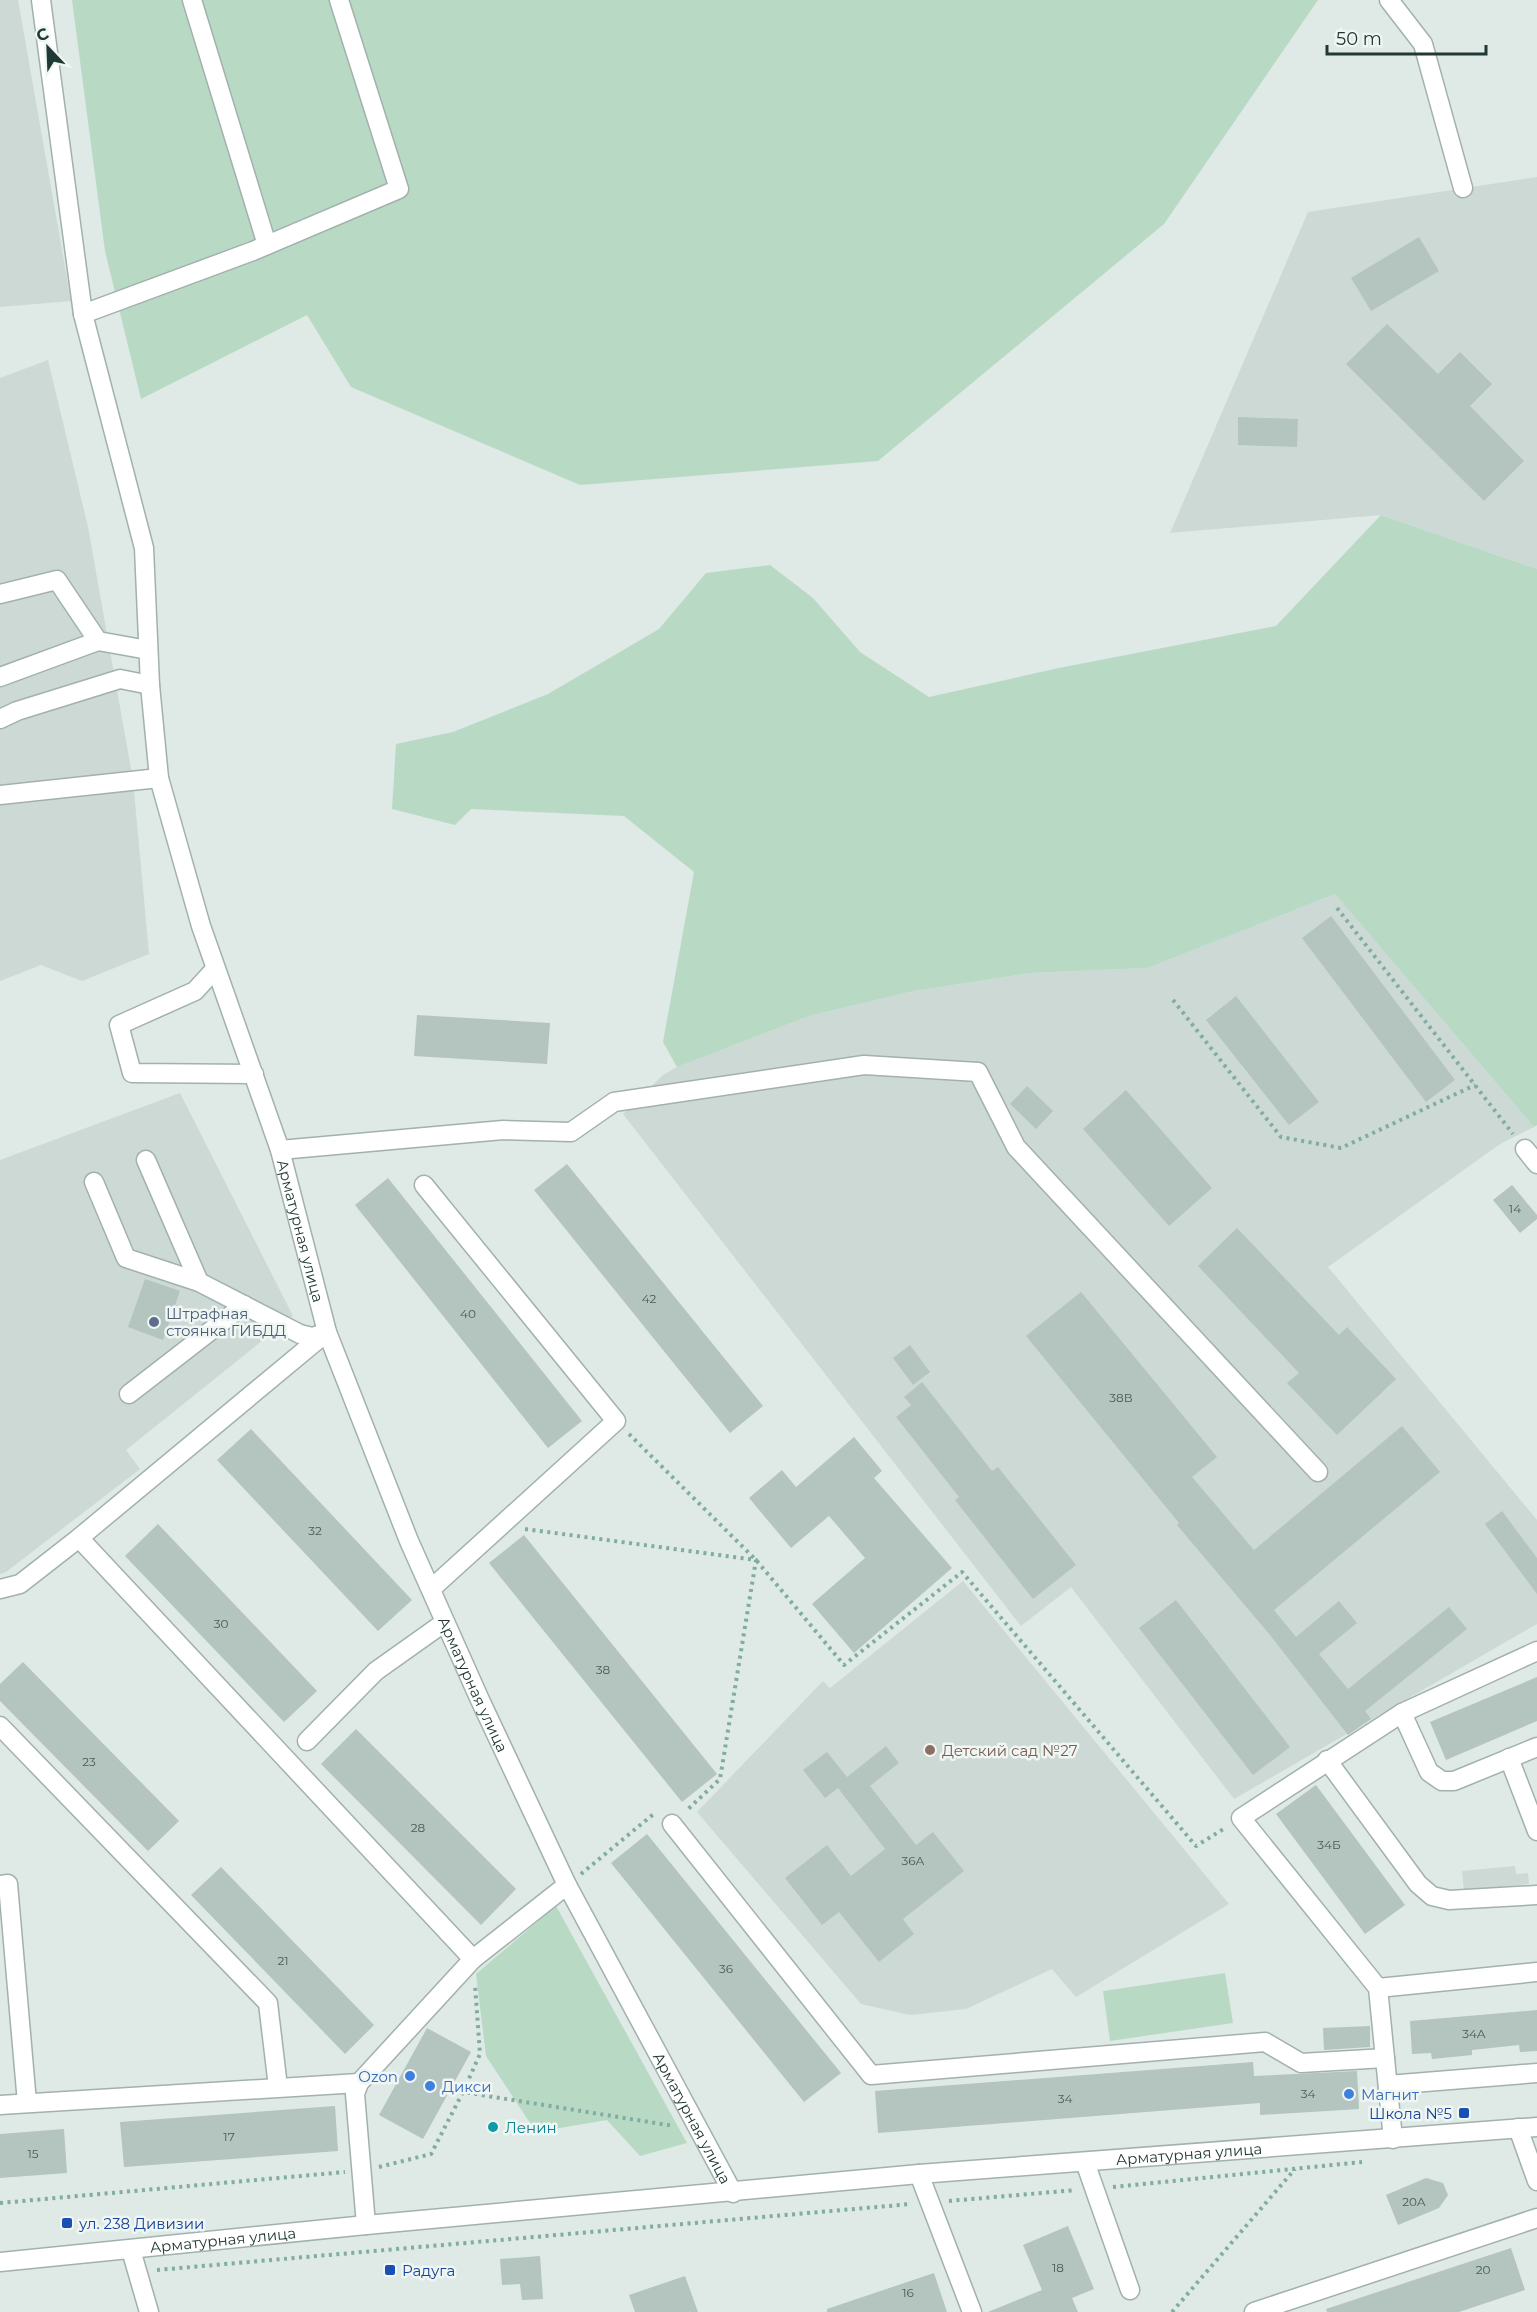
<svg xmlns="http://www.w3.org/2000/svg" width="1537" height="2312" font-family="Montserrat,sans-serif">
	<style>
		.built { fill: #cdd9d5 }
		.green { fill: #b8dac5 }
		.building { fill: #b4c4bf }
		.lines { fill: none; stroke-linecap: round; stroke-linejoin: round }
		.minor-casing { stroke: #a2b1ad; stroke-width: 21 }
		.path { stroke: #80aca2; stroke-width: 4; stroke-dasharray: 3 4.5; stroke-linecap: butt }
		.minor { stroke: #fff; stroke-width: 18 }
		.service-dot { fill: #5c6f8a; stroke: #eff6f3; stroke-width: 2 }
		.education-dot { fill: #8d6e63; stroke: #eff6f3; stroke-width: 2 }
		.shop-dot { fill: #3f7fe0; stroke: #eff6f3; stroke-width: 2 }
		.transit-dot { fill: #1a4fb4; stroke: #eff6f3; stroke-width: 2 }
		.culture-dot { fill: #0f9aa8; stroke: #eff6f3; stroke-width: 2 }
		.labels { text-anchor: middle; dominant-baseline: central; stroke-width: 5; stroke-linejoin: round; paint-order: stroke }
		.number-label { font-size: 12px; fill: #465c57 }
		.street-label { font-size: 15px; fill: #213934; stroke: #eff6f3 }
		.service-label { font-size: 15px; fill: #4e5e75; stroke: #eff6f3; text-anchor: start }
		.education-label { font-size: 15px; fill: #785e54; stroke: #eff6f3; text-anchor: start }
		.shop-label { font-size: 15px; fill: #366cbe; stroke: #eff6f3; text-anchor: start }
		.transit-label { font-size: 15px; fill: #164399; stroke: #eff6f3; text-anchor: start }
		.culture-label { font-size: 15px; fill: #0d838f; stroke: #eff6f3; text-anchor: start }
	</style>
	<rect width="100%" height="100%" fill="#dfe9e6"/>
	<path class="built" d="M0 0H18L71 301 0 307Z
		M1537 177V569L1381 515 1170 533 1308 212Z
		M48 360 88 527 133 780 149 954 82 981 41 965 0 981V378Z
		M1335 894 1534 1127 1500 1144 1328 1267 1537 1520V1624L1234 1799 1071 1587 1021 1626 623 1114 663 1075 677 1067 809 1016 914 991 1031 973 1148 968Z
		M180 1093 293 1316 126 1450 140 1469 6 1572 0 1574V1160Z
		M963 1581 1229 1904 1076 1997 1052 1969 966 2009 910 2015 861 2004 697 1812 823 1681 830 1688Z
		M1515 1866 1516 1874 1528 1873 1529 1884 1464 1891 1462 1871Z"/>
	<path class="green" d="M72 0H1318L1164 224 878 461 580 485 351 387 307 315 141 399 105 251Z
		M1381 515 1537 569V1125L1534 1127 1335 894 1148 968 1031 973 914 991 809 1016 677 1067 663 1042 694 872 624 816 471 809 455 825 392 809 396 744 453 732 548 694 659 629 706 573 770 565 813 598 860 652 929 697 1059 668 1276 626Z
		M556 1906 687 2143 640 2156 607 2120 536 2132 486 2056 476 1974Z
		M1225 1973 1233 2023 1110 2041 1103 1991Z"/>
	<path class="building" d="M1419 237 1439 271 1371 311 1351 278Z
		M1387 324 1438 374 1460 352 1492 384 1470 406 1524 461 1484 501 1346 364Z
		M1238 417 1298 419 1297 447 1238 445Z
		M1331 916 1455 1080 1426 1102 1302 938Z
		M1236 996 1319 1102 1289 1125 1206 1020Z
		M417 1015 550 1023 547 1064 414 1056Z
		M1027 1086 1053 1111 1036 1129 1010 1104Z
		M1126 1090 1212 1188 1169 1226 1083 1129Z
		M567 1164 763 1406 730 1433 534 1190Z
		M388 1178 582 1421 548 1448 355 1205Z
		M1512 1185 1537 1215V1219L1520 1233 1493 1200Z
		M1237 1228 1339 1335 1347 1327 1396 1379 1337 1435 1287 1383 1299 1373 1198 1266Z
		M145 1279 180 1291 163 1340 128 1327Z
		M1081 1292 1217 1457 1192 1477 1254 1550 1402 1426 1440 1472 1274 1610 1296 1637 1339 1601 1357 1623 1319 1654 1348 1689 1449 1607 1467 1629 1365 1711 1371 1719 1348 1735 1270 1635 1177 1525 1179 1523 1026 1336Z
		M910 1345 930 1372 913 1385 893 1358Z
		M922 1382 992 1471 998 1467 1076 1565 1033 1599 955 1500 959 1497 896 1417 911 1405 904 1397Z
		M251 1429 412 1600 378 1631 217 1460Z
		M854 1437 882 1471 874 1478 952 1568 854 1653 812 1604 865 1558 829 1516 791 1548 749 1498 782 1470 796 1487Z
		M1502 1511 1537 1558V1594L1485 1524Z
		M158 1524 317 1691 284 1722 125 1556Z
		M524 1535 717 1774 682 1802 489 1563Z
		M1176 1600 1290 1747 1253 1775 1139 1628Z
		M23 1662 179 1821 148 1851 0 1701V1684Z
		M1537 1677V1721L1446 1760 1430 1722Z
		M356 1729 516 1889 481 1925 321 1764Z
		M886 1746 899 1763 870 1786 916 1845 933 1832 964 1871 903 1919 914 1934 879 1962 839 1912 822 1925 785 1878 827 1845 851 1876 885 1849 838 1788 825 1798 803 1770 827 1752 847 1777Z
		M1316 1785 1405 1905 1365 1934 1276 1814Z
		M647 1834 841 2073 804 2102 611 1863Z
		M221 1867 374 2025 345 2054 191 1895Z
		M1537 2010V2051L1520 2052 1519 2045 1472 2050V2055L1432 2059 1431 2053 1412 2054 1410 2021Z
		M1370 2026V2047L1324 2050 1323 2028Z
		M427 2028 471 2052 423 2139 379 2115Z
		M1253 2062 1254 2076 1357 2071 1359 2109 1260 2115V2103L878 2133 875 2091Z
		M335 2106 338 2151 124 2167 120 2122Z
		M64 2129 67 2173 0 2178V2134Z
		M1426 2178 1443 2183 1448 2195 1439 2208 1398 2225 1386 2195Z
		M1068 2226 1094 2289 1072 2298 1078 2312H988L1042 2290 1023 2245Z
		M1511 2248 1525 2290 1459 2312H1327L1326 2309Z
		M540 2256 543 2299 522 2300 520 2284 502 2285 500 2259Z
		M934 2273 947 2312H827V2309Z
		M685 2276 698 2312H635L629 2295Z"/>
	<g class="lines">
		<defs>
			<g id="minor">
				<path id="s1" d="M41 0 83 314 144 548 150 685 159 778 201 926 280 1150 327 1332 409 1541 480 1700 567 1885 733 2193"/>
				<path d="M192 0 267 245"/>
				<path d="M1389 0 1423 44 1463 188"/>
				<path d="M83 314 253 251 399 189 339 0"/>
				<path d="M0 594 57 580 98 641 148 650"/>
				<path d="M0 677 98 641"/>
				<path d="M0 719 17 711 120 679 150 685"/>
				<path d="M0 795 159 778"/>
				<path d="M215 969 195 991 119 1025 132 1073 254 1074"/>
				<path d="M1525 1149 1537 1164"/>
				<path d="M280 1150 503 1130 571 1132 614 1102 864 1065 978 1072 1016 1147 1318 1472"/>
				<path d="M146 1160 199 1282 300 1334 312 1337 325 1333"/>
				<path d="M94 1182 126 1258 199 1282"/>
				<path d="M424 1185 616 1421 431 1589"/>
				<path d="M129 1394 244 1305"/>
				<path d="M79 1538 327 1332"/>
				<path d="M0 1589 20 1584 79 1538 473 1959 567 1885"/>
				<path d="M1537 1651 1402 1713 1429 1772 1442 1781H1454L1537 1747"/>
				<path d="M0 1726 268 2003 278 2087"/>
				<path d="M307 1741 376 1671 445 1622"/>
				<path d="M1509 1758 1537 1831"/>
				<path d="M1327 1760 1418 1884 1432 1896 1449 1900 1537 1895"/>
				<path d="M672 1824 871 2075 1265 2042 1301 2063 1385 2058"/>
				<path d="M0 1885 8 1884 27 2103"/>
				<path d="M1378 1988 1537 1972"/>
				<path d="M1388 2085 1537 2073"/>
				<path d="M0 2105 359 2083"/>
				<path d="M1518 2128 1537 2181"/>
				<path d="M1393 2139 1378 1988 1241 1818 1402 1713"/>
				<path d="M1085 2162 1130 2290"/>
				<path d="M919 2174 972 2312"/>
				<path d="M366 2225 355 2094 359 2083 473 1959"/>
				<path d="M131 2250 149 2312"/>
				<path id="s2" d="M0 2262 366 2225 919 2174 1537 2127"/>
				<path d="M1254 2312 1537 2218"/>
			</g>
		</defs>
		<use href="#minor" class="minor-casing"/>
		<path class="path" d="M1337 908 1513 1134
			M1173 1000 1281 1137 1341 1148 1475 1085
			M629 1434 756 1560 844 1665 962 1572 1196 1846 1225 1828
			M525 1529 756 1560 720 1779 686 1811
			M581 1874 656 1812
			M463 2092 480 2054 475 1985
			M379 2167 431 2154 463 2092 674 2126
			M1113 2187 1362 2162
			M949 2201 1076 2190
			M0 2203 345 2172
			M157 2270 911 2204
			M1172 2312 1295 2169"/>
		<use href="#minor" class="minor"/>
	</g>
	<circle class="service-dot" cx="154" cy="1322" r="6"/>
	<circle class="education-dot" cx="930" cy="1750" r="6"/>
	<g class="shop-dot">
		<circle cx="410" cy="2076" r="6"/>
		<circle cx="430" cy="2086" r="6"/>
		<circle cx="1349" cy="2094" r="6"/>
	</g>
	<g class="transit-dot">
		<rect x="1458" y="2107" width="12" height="12" rx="3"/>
		<rect x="61" y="2217" width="12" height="12" rx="3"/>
		<rect x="384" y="2264" width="12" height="12" rx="3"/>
	</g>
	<circle class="culture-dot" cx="493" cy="2127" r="6"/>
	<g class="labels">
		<g class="number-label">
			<text x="1515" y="1208">14</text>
			<text x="649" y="1298">42</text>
			<text x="468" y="1313">40</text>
			<text x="1121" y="1397">38В</text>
			<text x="315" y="1530">32</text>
			<text x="221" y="1623">30</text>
			<text x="603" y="1669">38</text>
			<text x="89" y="1761">23</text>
			<text x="418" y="1827">28</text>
			<text x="1329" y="1844">34Б</text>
			<text x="913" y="1860">36А</text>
			<text x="283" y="1960">21</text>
			<text x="726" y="1968">36</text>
			<text x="1474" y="2033">34А</text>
			<text x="1308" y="2093">34</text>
			<text x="1065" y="2098">34</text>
			<text x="229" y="2136">17</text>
			<text x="33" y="2153">15</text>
			<text x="1414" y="2201">20А</text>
			<text x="1058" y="2267">18</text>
			<text x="1483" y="2269">20</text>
			<text x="908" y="2292">16</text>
		</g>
		<g class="street-label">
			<text stroke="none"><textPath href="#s1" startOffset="1264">Арматурная улица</textPath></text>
			<text stroke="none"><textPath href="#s1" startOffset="1750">Арматурная улица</textPath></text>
			<text stroke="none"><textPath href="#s1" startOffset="2236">Арматурная улица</textPath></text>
			<text stroke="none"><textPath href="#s2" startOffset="1194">Арматурная улица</textPath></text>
			<text stroke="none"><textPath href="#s2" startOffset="224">Арматурная улица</textPath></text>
		</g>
		<g class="service-label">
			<text x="166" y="1313">Штрафная<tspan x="166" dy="17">стоянка ГИБДД</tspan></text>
		</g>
		<g class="education-label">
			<text x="942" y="1750">Детский сад №27</text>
		</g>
		<g class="shop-label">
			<text x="398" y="2076" text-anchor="end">Ozon</text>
			<text x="442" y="2086">Дикси</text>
			<text x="1361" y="2094">Магнит</text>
		</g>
		<g class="transit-label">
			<text x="1452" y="2113" text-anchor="end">Школа №5</text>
			<text x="79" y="2223">ул. 238 Дивизии</text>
			<text x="402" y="2270">Радуга</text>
		</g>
		<g class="culture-label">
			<text x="505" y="2127">Ленин</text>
		</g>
	</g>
	<g transform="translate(48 48) rotate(337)" stroke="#eff6f3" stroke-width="4.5" paint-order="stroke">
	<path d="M0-4.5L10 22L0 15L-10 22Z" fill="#213934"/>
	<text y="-9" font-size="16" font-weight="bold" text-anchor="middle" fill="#213934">С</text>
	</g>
	<path d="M1327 45v9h159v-9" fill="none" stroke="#213934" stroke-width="3"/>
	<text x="1336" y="45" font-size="18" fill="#213934" stroke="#eff6f3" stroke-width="4.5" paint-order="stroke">50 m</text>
</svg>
